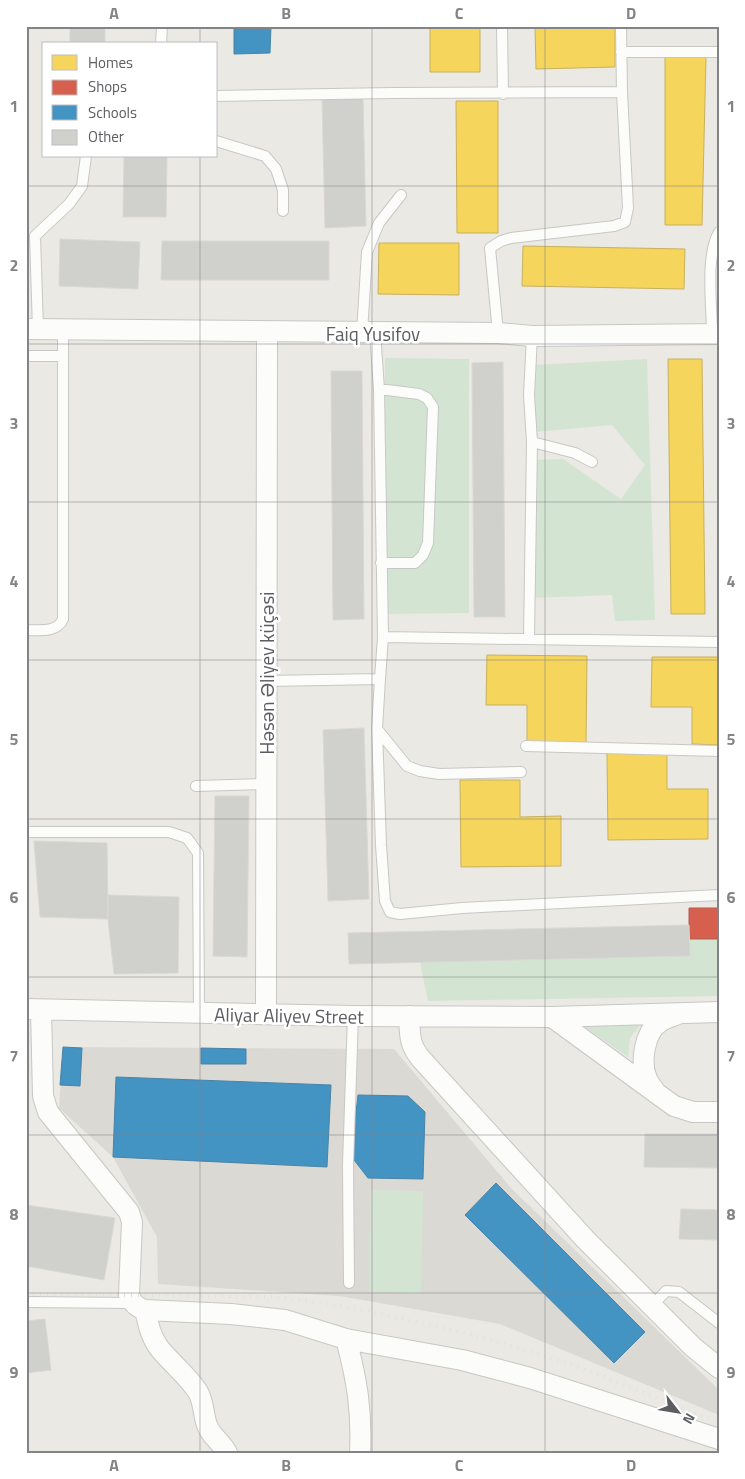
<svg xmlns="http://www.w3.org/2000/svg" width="745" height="1479" font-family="'Titillium Web',sans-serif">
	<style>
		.education { fill: #dad9d3 }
		.green { fill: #d3e5d2 }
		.homes { fill: #f6d55c; stroke: #c8b15e }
		.shops { fill: #d6604d; stroke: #b15f53 }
		.schools { fill: #4393c3; stroke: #4a83a6 }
		.building { fill: #d0d0cd; stroke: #d9d8d4 }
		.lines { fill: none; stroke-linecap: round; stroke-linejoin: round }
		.service-casing { stroke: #c7c7c6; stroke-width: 12 }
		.minor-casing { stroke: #c7c7c6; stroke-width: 22 }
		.service { stroke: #fcfcfb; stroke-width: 10 }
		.minor { stroke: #fcfcfb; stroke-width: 20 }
		.rail { stroke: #e2e2e1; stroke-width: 4; stroke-dasharray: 1 6; stroke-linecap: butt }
		.grid { fill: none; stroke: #838486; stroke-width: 1; stroke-opacity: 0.55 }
		.labels { text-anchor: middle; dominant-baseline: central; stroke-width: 5; stroke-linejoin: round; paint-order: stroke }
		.street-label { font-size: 19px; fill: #5b5d61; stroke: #fff }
		.neatline { fill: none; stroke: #838486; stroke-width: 2 }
		.grid-label { font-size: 16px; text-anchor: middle; font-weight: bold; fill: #838486 }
	</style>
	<rect width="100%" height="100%" fill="#eae9e4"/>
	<path class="education" d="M63 1047 394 1049 511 1188 719 1390V1415L500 1324 340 1296 158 1284 157 1237 113 1157 59 1108Z"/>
	<path class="green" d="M385 358 469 359V613L385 614Z
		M647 359 655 620 615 621 612 595 533 598 529 460 563 459 621 499 645 465 612 425 534 432V365Z
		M689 939H719V996L428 1001 420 962Z
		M642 1023 630 1038 628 1057 580 1024Z
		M371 1190 423 1191 421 1293 369 1292Z"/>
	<path class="homes" d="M430 26H480V72H430Z
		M535 26H615V67L536 69Z
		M665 54 706 56 702 225H665Z
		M456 101H498V233H457Z
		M379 243H459V295L378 294Z
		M523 246 685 249 684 289 522 286Z
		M668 359H702L705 614H671Z
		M487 655 587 656 586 743 527 742V705H486Z
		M652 657H719V745L692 744V707H651Z
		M607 753H667V789H708V839L608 840Z
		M460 780H520V817L561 816V866L461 867Z"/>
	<path class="shops" d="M689 908H719V939H689Z"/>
	<path class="schools" d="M234 26H271L270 53 234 54Z
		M63 1047 82 1048 80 1086 60 1085Z
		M201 1048 246 1049V1064H201Z
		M116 1077 331 1085 327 1167 113 1157Z
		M358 1095 408 1096 425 1112 423 1179 368 1178 351 1156Z
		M496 1183 645 1332 614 1363 465 1215Z"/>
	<path class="building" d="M70 26H105V43H70Z
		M363 98 366 226 325 228 322 100Z
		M124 156H167L166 217H123Z
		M60 239 140 242 138 289 59 286Z
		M162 241H329V280H161Z
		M503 362 505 617H474L472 363Z
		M331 371H362L364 619 333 620Z
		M364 728 369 899 328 901 323 730Z
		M215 796H249L247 957 213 956Z
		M34 841 107 843 108 919 40 917Z
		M108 895 179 897 178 973 114 974 108 919Z
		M689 925 690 956 349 964 348 933Z
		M645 1134H719V1168L644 1167Z
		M26 1205 115 1218 104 1280 26 1266Z
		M681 1209 719 1210V1240L679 1239Z
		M45 1319 51 1370 26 1373V1321Z"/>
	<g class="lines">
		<defs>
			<path id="service" d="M502 26 503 94
				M161 44 162 26
				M621 52H719
				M216 96 393 93 622 92 621 26
				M216 141 265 156 276 169 283 190V211
				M35 236 69 204 82 186 86 156
				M35 236 38 329
				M375 332 379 389 383 637
				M362 333 367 252 379 223 401 195
				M498 333 490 248 501 241 511 238 614 226 625 222 628 208 622 92
				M712 334C712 307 705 255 719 232
				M532 336 529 395 532 442 575 453 592 462
				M26 356H63
				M379 389 419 394 427 398 433 407 428 543 423 555 415 563H381
				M26 630C40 630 57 633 63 619V329
				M529 638 532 442
				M380 679 383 637 719 642
				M266 681 380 679 377 729 381 845 385 901 390 912 400 914 462 908 719 895
				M377 729 407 766 420 771 439 774 521 772
				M526 746 719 751
				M196 786 266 784
				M26 832H169L187 838 198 853 199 1013
				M349 1283 348 1165 353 1016
				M26 1302 132 1303
				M652 1306 666 1291 679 1292 719 1323"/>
			<path id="minor" d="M26 329 498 333 532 336 719 334
				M26 1009 353 1016 552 1017 719 1012
				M41 1010 43 1096 48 1112 129 1212 132 1222 129 1295C132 1303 136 1307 145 1310L231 1314 285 1320 346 1339 462 1360 530 1378 719 1439
				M266 1014 267 332
				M409 1016C410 1036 409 1045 422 1060L585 1239 693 1347 719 1368
				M552 1017 674 1106 693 1112H719
				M656 1093C653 1088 649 1084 647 1079 640 1063 644 1032 660 1022 665 1018 672 1017 678 1014
				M145 1310C148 1323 151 1338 160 1349 172 1364 188 1376 198 1392 204 1402 203 1414 207 1425 211 1437 222 1442 227 1453
				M346 1339C357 1380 362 1410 360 1453"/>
		</defs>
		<use href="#service" class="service-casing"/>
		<use href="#minor" class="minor-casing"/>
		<use href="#service" class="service"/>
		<use href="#minor" class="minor"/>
		<path class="rail" d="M26 1294 275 1297 337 1305 466 1333 542 1355 598 1374 719 1423"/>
	</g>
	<path class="grid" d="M200 26V44M372 26V1453M545 26V1453M200 156V1453M26 186H719M26 344H719M26 502H719M26 660H719M26 819H719M26 977H719M26 1135H719M26 1293H719"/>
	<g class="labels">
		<g class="street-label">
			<text x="373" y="333">Faiq Yusifov</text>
			<text transform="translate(266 673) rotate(-90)">Həsən Əliyev küçəsi</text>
			<text transform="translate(289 1015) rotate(1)">Aliyar Aliyev Street</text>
		</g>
	</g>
	<rect width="745" height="1479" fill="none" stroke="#ffffff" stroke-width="55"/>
	<rect x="42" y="42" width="175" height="115" fill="#ffffff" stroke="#bdbec0"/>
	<rect x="52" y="55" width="25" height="15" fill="#f6d55c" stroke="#bdbec0"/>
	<text x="88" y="68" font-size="15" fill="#5b5d61">Homes</text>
	<rect x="52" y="80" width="25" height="15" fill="#d6604d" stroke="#bdbec0"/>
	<text x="88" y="92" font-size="15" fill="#5b5d61">Shops</text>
	<rect x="52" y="105" width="25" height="15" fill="#4393c3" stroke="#bdbec0"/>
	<text x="88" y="118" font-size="15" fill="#5b5d61">Schools</text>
	<rect x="52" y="130" width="25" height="15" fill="#d0d0cd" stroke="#bdbec0"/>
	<text x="88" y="142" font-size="15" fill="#5b5d61">Other</text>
	<g transform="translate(678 1412) rotate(121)" stroke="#ffffff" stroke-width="4" paint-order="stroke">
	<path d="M0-4L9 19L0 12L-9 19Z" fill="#5b5d61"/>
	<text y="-8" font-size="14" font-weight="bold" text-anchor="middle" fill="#5b5d61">N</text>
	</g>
	<rect x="28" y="28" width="690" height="1424" class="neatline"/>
	<g class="grid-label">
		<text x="114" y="19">A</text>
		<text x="286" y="19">B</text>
		<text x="459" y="19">C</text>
		<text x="631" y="19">D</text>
		<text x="14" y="112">1</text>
		<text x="731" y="112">1</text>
		<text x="14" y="271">2</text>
		<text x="731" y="271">2</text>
		<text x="14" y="429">3</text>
		<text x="731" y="429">3</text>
		<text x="14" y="587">4</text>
		<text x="731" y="587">4</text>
		<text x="14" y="745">5</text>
		<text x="731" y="745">5</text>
		<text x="14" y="903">6</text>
		<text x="731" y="903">6</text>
		<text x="14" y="1062">7</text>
		<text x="731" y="1062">7</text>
		<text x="14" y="1220">8</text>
		<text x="731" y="1220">8</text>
		<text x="14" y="1378">9</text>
		<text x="731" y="1378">9</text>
		<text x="114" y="1471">A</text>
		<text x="286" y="1471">B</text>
		<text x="459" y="1471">C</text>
		<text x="631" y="1471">D</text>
	</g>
</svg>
